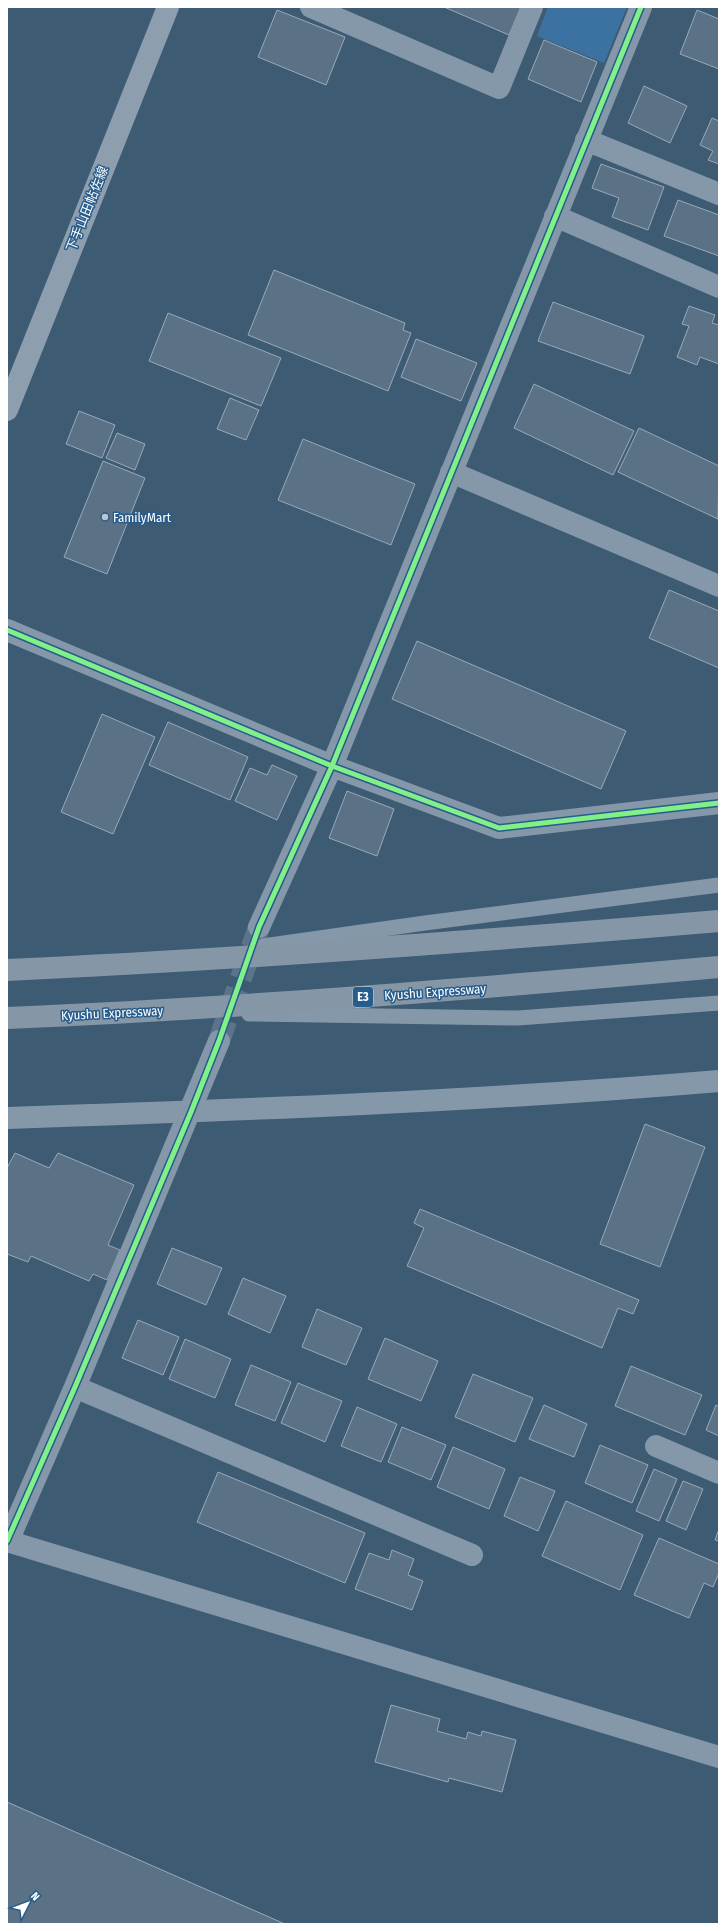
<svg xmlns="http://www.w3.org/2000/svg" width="726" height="1931" font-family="'Fira Sans Condensed','Noto Sans JP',sans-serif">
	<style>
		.green { fill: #3c72a1 }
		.building { fill: #5b7286; stroke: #99a9b7 }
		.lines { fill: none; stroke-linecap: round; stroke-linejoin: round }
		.minor-tunnel { stroke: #5b7489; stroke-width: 22; stroke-dasharray: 22 11; stroke-linecap: butt }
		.service { stroke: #8598a9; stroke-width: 15 }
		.minor { stroke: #8598a9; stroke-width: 22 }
		.tertiary { stroke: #8598a9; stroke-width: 22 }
		.secondary { stroke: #8d9eae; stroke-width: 22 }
		.motorway { stroke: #8597a7; stroke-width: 22 }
		.cycleway-casing { stroke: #275c8b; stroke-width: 8 }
		.cycleway { stroke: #82f089; stroke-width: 5 }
		.poi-dot { fill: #bbc6ce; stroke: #275c8b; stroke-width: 1.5 }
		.labels { text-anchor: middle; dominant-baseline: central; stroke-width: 3; stroke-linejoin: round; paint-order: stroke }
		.shield { fill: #275c8b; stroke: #becedc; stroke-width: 1 }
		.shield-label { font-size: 12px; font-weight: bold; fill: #fff }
		.street-label { font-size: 13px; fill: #fff; stroke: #275c8b }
		.poi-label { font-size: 13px; fill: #fff; stroke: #275c8b; text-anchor: start }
	</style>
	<rect width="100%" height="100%" fill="#3e5b74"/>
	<path class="green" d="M548 7H627L604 63 537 36Z"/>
	<path class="building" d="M444 7H521L509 35Z
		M277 10 345 37 326 85 258 57Z
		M697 10 719 19V69L680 54Z
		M544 40 597 62 581 102 528 79Z
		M644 86 687 106 670 143 628 123Z
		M712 118 719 121V164L708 160 713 151 700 145Z
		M601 164 664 187 648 230 612 217 619 198 592 188Z
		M678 200 719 215V256L664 236Z
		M274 270 405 323 403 330 411 333 388 391 248 335Z
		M553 302 644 336 630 374 538 341Z
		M689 306 715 315 712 323 719 325V364L700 357 697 365 677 357 689 326 682 324Z
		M168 313 281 358 261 406 149 361Z
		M416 339 477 363 461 401 401 377Z
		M534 384 634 431 613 475 514 428Z
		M230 398 259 410 246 440 217 429Z
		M79 411 115 425 102 458 66 444Z
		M639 428 719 466 718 519 618 472Z
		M117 433 145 444 135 470 106 458Z
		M303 439 415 484 391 545 278 500Z
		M103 461 145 478 107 574 64 557Z
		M669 590 719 611V668L649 638Z
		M417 641 626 731 601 789 392 699Z
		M102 714 155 737 113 834 61 812Z
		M168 722 248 757 230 800 149 765Z
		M272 765 297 776 277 820 235 801 250 768 267 775Z
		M347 791 394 809 377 856 329 838Z
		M645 1124 705 1147 660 1267 600 1244Z
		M15 1153 49 1168 58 1153 134 1185 108 1245 120 1250 107 1280 93 1274 89 1281 31 1256 28 1262 7 1254V1168Z
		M420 1209 639 1300 633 1314 618 1308 602 1348 407 1266 424 1228 414 1223Z
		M172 1248 222 1268 206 1305 157 1284Z
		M243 1278 286 1296 270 1333 228 1314Z
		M317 1309 362 1328 346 1365 302 1347Z
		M138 1320 179 1337 163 1375 122 1358Z
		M385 1338 438 1361 421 1401 368 1379Z
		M185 1339 231 1359 215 1398 169 1379Z
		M251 1365 291 1382 275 1421 235 1405Z
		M631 1366 702 1395 685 1435 615 1406Z
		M473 1374 533 1398 515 1442 455 1417Z
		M298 1383 342 1401 325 1442 281 1423Z
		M544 1405 587 1424 574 1457 529 1439Z
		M716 1405 719 1407V1436L706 1430Z
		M357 1407 397 1424 381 1462 341 1446Z
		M402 1427 446 1445 431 1480 388 1462Z
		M600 1445 648 1465 632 1503 585 1483Z
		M453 1447 505 1469 489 1509 437 1487Z
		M654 1469 677 1479 659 1521 636 1511Z
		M218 1472 365 1533 345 1583 197 1522Z
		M520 1477 555 1491 538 1531 504 1516Z
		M683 1481 703 1489 686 1530 666 1521Z
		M566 1501 643 1535 620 1590 542 1556Z
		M719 1529V1541L715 1540Z
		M659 1538 719 1564V1573L713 1587 704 1583 689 1618 634 1595Z
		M392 1550 414 1559 408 1575 423 1581 412 1610 355 1589 369 1553 389 1560Z
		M391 1705 440 1719 437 1731 466 1739 468 1732 481 1736 482 1731 516 1740 502 1792 449 1778 448 1782 375 1762Z
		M7 1802 285 1924H7Z"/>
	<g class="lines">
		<path class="minor-tunnel" d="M219 1041 259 927"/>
		<path class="service" d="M263 946 425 923 719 885
			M249 1014 518 1018 719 1003"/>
		<path class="minor" d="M311 7 499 88 532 7
			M586 140 719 194
			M555 216 719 287
			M451 472 719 586
			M7 630 332 766 499 828 719 803
			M259 927 332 766 641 7
			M75 1387 472 1555
			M656 1446 719 1473
			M8 1541 75 1387 219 1041"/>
		<path class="tertiary" d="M7 1118C244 1110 482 1101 719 1081
			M7 1541 719 1757"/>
		<path class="secondary" d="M7 410 168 7"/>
		<path class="motorway" d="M7 970C245 959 482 941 719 921
			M7 1018C245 1008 482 988 719 967"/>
		<defs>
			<path id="cycleway" d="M7 630 332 766 499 828 719 803
				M7 1541 75 1387 191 1112 219 1041 259 927 332 766 641 7"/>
		</defs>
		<use href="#cycleway" class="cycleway-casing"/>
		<use href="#cycleway" class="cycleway"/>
	</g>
	<circle class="poi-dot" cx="105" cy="517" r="4"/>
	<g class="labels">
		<rect class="shield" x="353" y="987" width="20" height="20" rx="3"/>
		<g class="shield-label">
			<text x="363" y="997">E3</text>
		</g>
		<g class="street-label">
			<text transform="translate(87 209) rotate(-68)">下手山田帖佐線</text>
			<text transform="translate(435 992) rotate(-4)">Kyushu Expressway</text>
			<text transform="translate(112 1013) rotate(-3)">Kyushu Expressway</text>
		</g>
		<g class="poi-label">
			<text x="113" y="517">FamilyMart</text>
		</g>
	</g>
	<rect width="726" height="1931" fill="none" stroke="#ffffff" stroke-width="16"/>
	<g transform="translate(28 1903) rotate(48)" stroke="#275c8b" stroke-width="3" paint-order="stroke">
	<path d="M0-3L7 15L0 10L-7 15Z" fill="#ffffff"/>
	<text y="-6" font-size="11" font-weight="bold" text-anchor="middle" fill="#ffffff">N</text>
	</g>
</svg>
